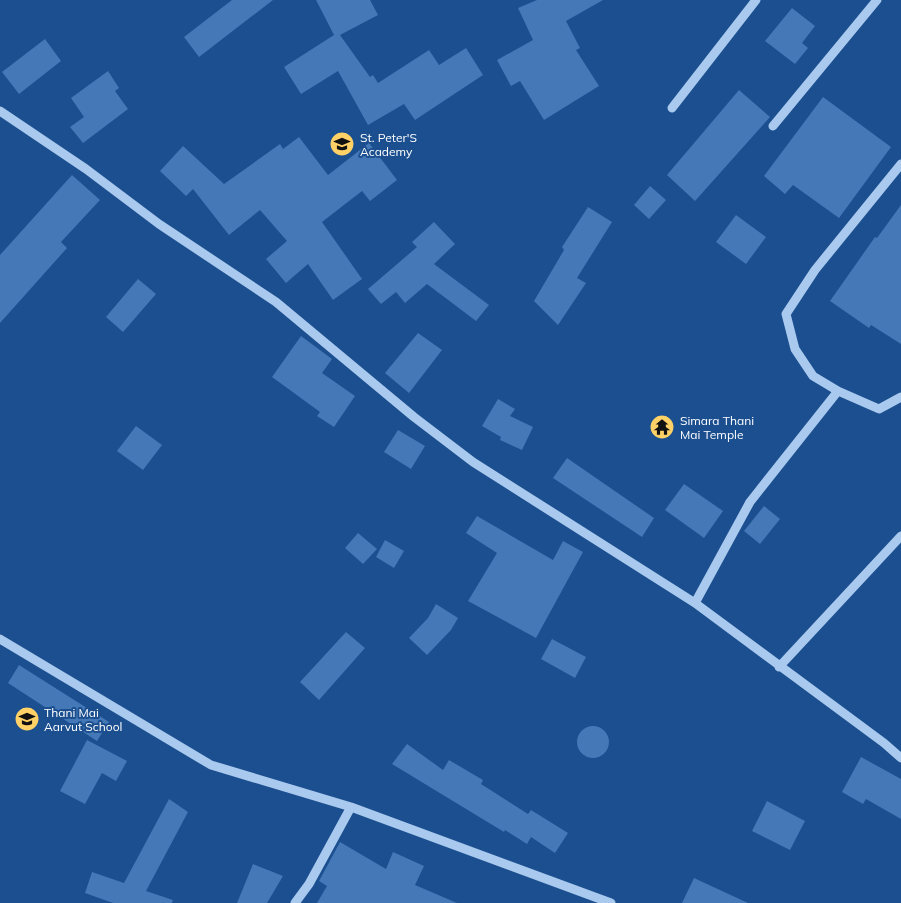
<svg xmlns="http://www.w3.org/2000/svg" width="901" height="903" font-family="Mulish,sans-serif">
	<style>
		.building { fill: #4478b7 }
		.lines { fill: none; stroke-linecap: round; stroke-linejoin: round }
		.minor { stroke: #a9c9ee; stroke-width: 9 }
		.labels { text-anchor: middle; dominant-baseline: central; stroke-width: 4; stroke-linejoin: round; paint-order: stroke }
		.poi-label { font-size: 12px; fill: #fff; stroke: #1b4f8f; text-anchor: start }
	</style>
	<rect width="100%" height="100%" fill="#1b4f8f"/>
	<path class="building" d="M232 0H273L199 57 184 37Z
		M316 0H370L378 15 340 35 370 77 373 75 378 83 429 50 439 65 466 48 483 75 415 120 404 104 368 125 338 71 301 94 284 67 334 35Z
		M537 0H603L566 21 580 48 576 50 599 86 544 120 520 81 511 86 497 60 533 40 518 8Z
		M792 8 815 26 802 43 808 48 795 64 765 41Z
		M45 39 61 61 19 94 2 72Z
		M108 71 119 88 115 91 128 109 83 143 70 127 84 117 71 98Z
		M739 90 770 117 695 201 667 175Z
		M823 97 891 147 839 218 793 185 785 194 764 176Z
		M299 137 328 175 369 143 397 180 370 201 362 191 322 222 362 279 333 300 308 264 286 283 266 259 287 241 260 210 229 235 193 189 186 196 160 171 183 146 224 184 280 144 283 149Z
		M72 175 100 200 61 242 67 248 0 323V255Z
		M650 186 666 200 649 219 634 205Z
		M901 205V344L871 325 869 328 830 301 875 237 877 238Z
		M588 207 612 222 577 278 586 283 558 325 534 301 564 250 562 247Z
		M736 215 766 237 746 264 716 242Z
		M434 222 455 244 434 264 489 305 476 321 427 284 405 303 396 292 381 304 368 289 417 247 412 242Z
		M138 279 156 294 123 332 106 317Z
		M418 333 442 350 409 393 385 373Z
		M301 336 332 359 322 373 355 396 334 427 317 416 320 412 272 377Z
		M498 399 515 409 510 416 533 427 522 450 500 440 501 437 482 426Z
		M136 426 162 445 143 470 117 451Z
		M398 430 425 446 411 469 384 452Z
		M567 458 654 518 642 537 553 478Z
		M684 484 723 511 704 538 665 510Z
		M764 506 780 519 760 544 744 531Z
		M477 516 553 560 563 541 583 552 536 638 468 601 497 553 466 533Z
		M358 533 377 549 363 564 345 548Z
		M385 540 404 551 394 568 376 557Z
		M436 604 458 618 451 630 427 655 409 638 428 618Z
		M346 632 365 648 319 700 300 682Z
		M552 639 586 657 575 678 541 659Z
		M19 665 109 722 97 741 8 683Z
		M577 742a16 16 0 1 1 32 0a16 16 0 1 1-32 0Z
		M87 740 127 761 116 781 102 773 85 804 60 791Z
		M407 744 443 770 449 760 483 780 481 784 528 814 531 810 568 833 555 853 531 837 527 844 505 830 504 832 392 764Z
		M861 757 901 779V819L866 799 863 804 842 792Z
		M169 799 188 812 146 891 173 900 172 903H113L85 893 92 872 124 883Z
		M767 801 805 821 790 850 752 831Z
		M340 842 386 869 393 852 424 866 415 885 457 903H317L327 886 319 881Z
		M253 864 283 876 267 903H237Z
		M694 878 748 903H682Z"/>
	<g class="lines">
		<path class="minor" d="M672 108 756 0
			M0 111 86 169 159 224 276 302 414 417 473 462 695 603 884 743 901 758
			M773 126 877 0
			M838 391 813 376 795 349 786 314 815 270 901 164
			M695 603 750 502 838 391 879 409 901 397
			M0 639 211 765 351 807 611 903
			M779 667 901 536
			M295 903 309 884 351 807"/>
	</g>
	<defs>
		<symbol id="school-disc" viewBox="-11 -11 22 22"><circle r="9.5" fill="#ffd166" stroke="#1b4f8f"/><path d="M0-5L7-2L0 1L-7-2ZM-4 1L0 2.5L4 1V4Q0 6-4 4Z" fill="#111"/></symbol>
		<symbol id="temple-disc" viewBox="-11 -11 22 22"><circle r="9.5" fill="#ffd166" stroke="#1b4f8f"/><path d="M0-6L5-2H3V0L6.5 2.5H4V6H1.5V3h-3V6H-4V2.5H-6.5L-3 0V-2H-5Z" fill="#111"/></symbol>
	</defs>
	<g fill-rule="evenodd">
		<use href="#school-disc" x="328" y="130" width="28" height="28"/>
		<use href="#temple-disc" x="648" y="413" width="28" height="28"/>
		<use href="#school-disc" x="13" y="705" width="28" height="28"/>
	</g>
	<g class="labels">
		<g class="poi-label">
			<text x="360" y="137">St. Peter'S<tspan x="360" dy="14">Academy</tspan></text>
			<text x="680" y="420">Simara Thani<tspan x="680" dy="14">Mai Temple</tspan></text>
			<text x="44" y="712">Thani Mai<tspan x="44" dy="14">Aarvut School</tspan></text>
		</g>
	</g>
</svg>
